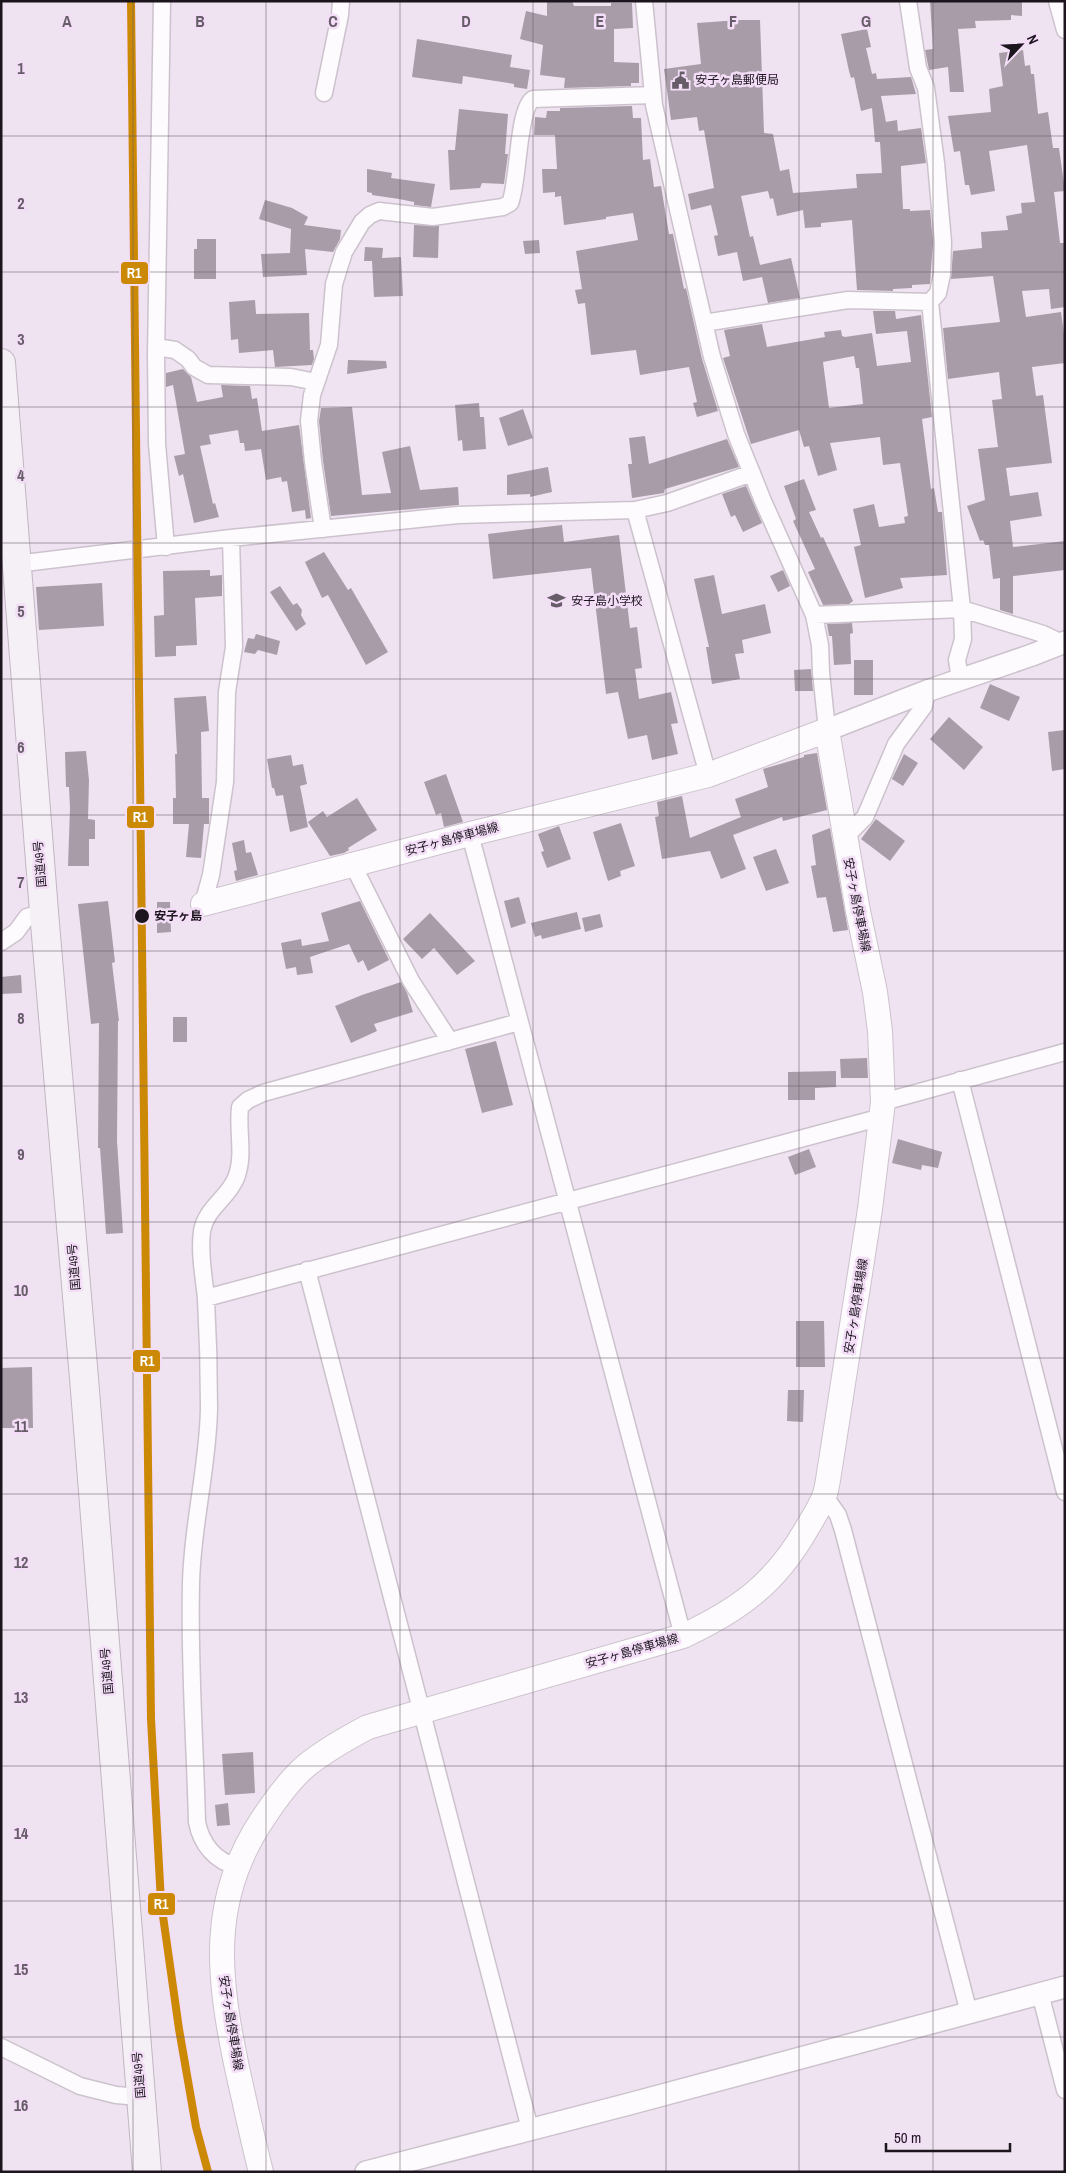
<svg xmlns="http://www.w3.org/2000/svg" width="1066" height="2173" font-family="'Archivo Narrow','Noto Sans JP',sans-serif">
	<style>
		.building { fill: #a89ca9; fill-rule: evenodd }
		.lines { fill: none; stroke-linecap: round; stroke-linejoin: round }
		.minor-casing { stroke: #ccc2cd; stroke-width: 19 }
		.tertiary-casing { stroke: #ccc2cd; stroke-width: 24 }
		.secondary-casing { stroke: #ccc2cd; stroke-width: 26 }
		.trunk-casing { stroke: #c2b6c3; stroke-width: 30 }
		.minor { stroke: #fdfbfd; stroke-width: 16 }
		.tertiary { stroke: #fdfbfd; stroke-width: 21 }
		.secondary { stroke: #fdfbfd; stroke-width: 24 }
		.trunk { stroke: #f5eff6; stroke-width: 28 }
		.rail-1-casing { stroke: #f3ddf7; stroke-width: 11 }
		.rail-1 { stroke: #cb8906; stroke-width: 8 }
		.grid { fill: none; stroke: #665d68; stroke-width: 1; stroke-opacity: 0.55 }
		.stop-dot { fill: #1c151e; stroke: #f3ddf7; stroke-width: 2 }
		.labels { text-anchor: middle; dominant-baseline: central; stroke-width: 5; stroke-linejoin: round; paint-order: stroke }
		.poi-label { font-size: 12px; fill: #1c151e; stroke: #f3ddf7; text-anchor: start }
		.street-label { font-size: 12px; fill: #1c151e; stroke: #f3ddf7 }
		.stop-label { font-size: 12px; font-weight: bold; fill: #1c151e; stroke: #f3ddf7; text-anchor: start }
		.grid-label { font-size: 16px; text-anchor: middle; font-weight: bold; fill: #665d68; stroke: #f3ddf7; stroke-width: 5; stroke-linejoin: round; paint-order: stroke }
		.line-badge { stroke: #f3ddf7; stroke-width: 2 }
		.badge-label { font-size: 14px; text-anchor: middle; font-weight: bold; fill: #fff }
	</style>
	<rect width="100%" height="100%" fill="#efe3f1"/>
	<path class="building" d="M547 1H572L574 6H611V3H632L633 28 614 29V62L639 63V83H631V86L564 88 565 78 540 75 543 45 520 39 526 11 547 16Z
		M930 1 1022 2V16L1011 15V20L975 21 976 28 958 29 964 92H950L948 67 929 70 925 50 933 49Z
		M739 20H760L764 133 773 134 780 171 789 169 793 193 857 188 856 174 882 173 880 142H875L872 108 861 111 854 77 851 78 849 71 841 34 867 29 871 47 866 48 872 74 876 73 877 79 911 77 916 94 881 96 886 122 897 120 898 131 921 128 926 163 901 166V172L903 209H910V211L930 210 933 242 930 284 912 285V288L893 289V291L857 290 852 220 821 223V227L805 228 803 210 777 216 773 198 770 199 768 191 741 196 750 237 753 236 760 265 791 258 800 298 768 303 762 277 743 281 737 252 718 256 714 236 718 235 711 205 691 210 688 194 714 188 704 130 699 131 697 117 671 120 664 69 701 64 697 23Z
		M417 39 512 55 510 67 530 70 527 89 514 87V84L463 76 462 84 412 77Z
		M1023 50 1025 66 1030 65 1031 74H1034L1038 114 1048 112 1053 148H1059L1065 191 1054 192 1060 243H1064L1065 250V307L1051 309 1049 289 1022 291 1026 317 1061 312 1065 341V363L1032 367 1036 396 1043 395 1052 463 1006 468 1010 496 1038 492 1042 516 1010 521 1013 547 1065 541V570L1013 576V614L1000 610V578L993 579 989 545H985L983 540 980 541 967 506 985 500 978 449 998 447 992 400 1002 399 999 372 948 379 943 328 1000 322 993 276 951 279 953 251 982 248 981 232 1008 230 1006 216 1022 213 1021 203 1035 202 1027 145 989 151 995 191 971 195 969 185H965L960 151 954 152 948 116 991 112 989 89 1003 86 999 53Z
		M632 106 633 118H641L643 160 650 159 654 187 661 186 669 234H673L684 289 686 288 702 359 718 411 697 417 693 403 697 402 689 367 640 375 636 350 591 355 585 303 578 304 575 290 582 289 576 251 638 240 633 213 606 217V219L564 225 561 196 555 197V192L543 193 542 169H557L555 135H534L535 117 546 118 547 111H560V108Z
		M459 109 508 114 505 154H508L504 184 482 183 480 188 450 190 448 150H455Z
		M367 169 392 173 391 178 435 184 431 207 414 205V202L399 199 372 195V193L367 192Z
		M265 200 292 208 308 217 304 225 341 230 340 239 333 252 305 249 307 275 263 277 261 254 290 253 291 229 259 219Z
		M414 225 439 226 438 258 413 257Z
		M197 239H216V279H194V249H197Z
		M539 240 540 253 525 254 523 241Z
		M365 247 383 248 382 258 401 257 403 296 374 297 372 261H364Z
		M255 300 256 314 309 313 310 350H313L314 359 312 365 275 367 273 350 239 353 238 339 231 340 229 302Z
		M873 311H895L896 319 921 315 932 417 922 419 931 489 934 488 938 512H942L947 575 900 578 903 588 865 598 854 547 861 545 853 509 874 504 879 527 905 523 904 517 908 516 900 463 883 465 880 437 830 443 837 470 818 476 809 446 804 447 799 430 751 444 723 358 730 356 724 330 762 324 767 347 825 337 824 332 841 330 842 336 845 337 872 333 877 366 911 362 907 331 876 334ZM854 356 856 368H859L863 404 829 408 823 362Z
		M348 360 386 361 387 368 347 374Z
		M183 369 191 377 197 402 223 397 221 385 250 386 252 399 257 398 262 431 299 425 311 518 306 519 305 510 292 512 287 481 282 482 281 477 266 480 261 449 245 451 244 443H240L238 430 209 435 211 444 200 446 213 504 215 503 219 517 194 523 183 474 179 476 174 456 185 454 173 385 166 387V373Z
		M479 403 480 417H484L486 449 463 451 462 440 458 441 455 405Z
		M352 407 362 495 391 493 382 452 410 446 420 490 458 487 459 505 331 516 323 461 319 421 321 408Z
		M523 409 533 438 508 446 499 418Z
		M645 436 649 464 727 439 739 467 665 489 664 493 632 498 628 464H632L629 438Z
		M548 467 552 492 530 497V494L507 495V475Z
		M804 479 816 510 809 512 821 538 823 537 853 601 849 604 823 605 808 572 815 569 793 521 796 519 784 486Z
		M746 486 762 523 743 532 735 515 731 517 722 494Z
		M562 525 564 542 619 535 630 628 637 627 642 668 635 669 639 699 671 692 678 723 671 724 678 754 652 760 647 735 628 739 618 692 606 694 591 568 493 579 488 534Z
		M324 552 348 590 351 588 388 652 366 665 328 595 322 598 305 562Z
		M210 570V576L222 575V596L195 598 197 645 176 646V656L155 657 154 616 164 615 163 571Z
		M783 570 790 586 778 592 770 576Z
		M714 575 722 614 765 604 771 633 742 640 744 653 735 654 740 679 712 684 706 647H709L694 579Z
		M102 583 104 626 39 630 36 587Z
		M280 586 293 605 297 603 302 610 301 615 306 624 296 631 270 592Z
		M852 623 853 633 850 634 851 664 834 665 832 636H829L827 624Z
		M256 634 280 641 277 655 258 650 255 654 244 652 248 638 254 639Z
		M854 660H873V695H854Z
		M811 669 813 691H795L794 670Z
		M990 684 1020 697 1009 721 980 708Z
		M206 696 209 731 201 732 202 798H209V824H204L201 858 186 857 189 824H173V798H176L175 754H177L174 698Z
		M949 717 983 747 964 770 930 739Z
		M1065 730V769L1052 771 1048 732Z
		M86 751 89 780 88 819 95 820V839H89V866H68L70 808 69 787H66L65 752Z
		M817 753 827 810 783 821 782 817 733 835 746 869 721 879 710 851 662 859 655 817 659 816 657 802 682 796 690 838 741 817 735 799 768 787 763 769 804 757V755Z
		M904 754 918 763 903 786 892 779Z
		M291 755 293 766 303 764 307 784 300 786 308 827 290 832 283 795 276 796 274 788H272L267 759Z
		M446 774 463 822 444 827 441 813 436 815 424 782Z
		M357 798 377 830 348 848 349 850 344 853 330 856 308 822 323 811 327 817Z
		M876 819 905 841 890 861 861 839Z
		M621 823 635 866 620 871 621 876 608 881 593 832Z
		M559 826 571 859 547 868 541 852 544 851 538 834Z
		M830 828 848 930 833 932 826 897 817 898 811 866 816 865 812 835Z
		M244 840 246 853 251 852 258 875 236 881 234 871 237 870 232 843Z
		M776 849 789 883 766 891 753 857Z
		M519 897 526 923 511 928 504 901Z
		M108 901 115 962 112 963 119 1021H118L117 1141 123 1233 106 1234 100 1148H98L99 1023 91 1024 78 904Z
		M360 901 389 960 368 971 363 960 358 963 349 944 310 957 313 973 297 975 296 967 286 969 281 943 301 939 302 946 329 941 321 913Z
		M157 902H170L171 932 157 933Z
		M577 912 581 929 542 939 541 935 535 937 531 923Z
		M430 913 475 961 457 975 434 948 422 959 403 939Z
		M600 914 603 927 585 932 582 918Z
		M21 975 22 993 1 994V977Z
		M401 982 407 993 413 1012 374 1024 377 1031 351 1043 335 1006 362 995Z
		M173 1017H187V1042H173Z
		M496 1041 513 1105 482 1113 465 1049Z
		M867 1058 868 1078H841L840 1059Z
		M836 1071V1087L815 1088V1100H788V1072Z
		M898 1139 942 1152 938 1168 922 1165 921 1170 892 1163Z
		M809 1149 816 1167 795 1175 788 1157Z
		M796 1321H824L825 1367H796Z
		M32 1367 33 1428H1V1368Z
		M788 1390H804L803 1422 787 1421Z
		M253 1752 255 1793 225 1795 222 1754Z
		M228 1803 230 1825 217 1826 215 1805Z"/>
	<g class="lines">
		<defs>
			<path id="minor" d="M162 1 156 355 157 444 166 547
				M644 1 654 105 712 357 736 434 763 501 814 615 820 645 821 672 827 730
				M908 1 918 68 926 88 936 163 943 242 942 274 938 293 930 302 962 609 963 639 957 660 960 679
				M1057 1 1065 30
				M324 93 340 15 341 1
				M704 323 848 300 930 302
				M156 347 175 350 188 359 194 367 208 375 291 377 316 382
				M635 510 708 775
				M323 529 313 462 309 421 312 395 329 345 334 284 344 252 362 222 370 215 379 211 433 217 503 207 510 203C519 183 517 110 533 99L653 95
				M16 564 231 538 458 515 635 510 667 503 752 473
				M814 615 962 609 1043 634 1062 643
				M470 834 683 1636
				M845 837 865 817 896 744 924 706 927 691
				M353 865 411 981 446 1035 448 1042
				M203 904 211 875 225 782 227 692 234 647 231 538
				M1 942 16 932 27 917 44 912
				M960 1080 1065 1492
				M883 1102 1065 1052
				M307 1270 530 2129
				M206 1298 882 1117
				M824 1495 838 1515 843 1530 969 2013
				M237 1866C215 1862 201 1843 197 1822 195 1743 189 1663 191 1584 192 1525 208 1468 209 1408 209 1372 208 1335 206 1299 204 1277 199 1254 202 1231 206 1208 228 1198 236 1178 245 1155 237 1131 240 1107L248 1100 263 1093 519 1022
				M1040 1993 1065 2090
				M1 2047 80 2086 116 2095 140 2097"/>
			<path id="tertiary" d="M827 730 927 691 1032 655 1065 642
				M366 2172 629 2104 1065 1987"/>
			<path id="secondary" d="M203 904 470 834 708 775 827 730 858 911 875 992 880 1031 883 1102 870 1209 831 1461C829 1472 828 1484 825 1494 821 1506 813 1518 807 1528 776 1583 739 1610 683 1636L368 1727C347 1738 326 1750 307 1765 290 1779 276 1799 264 1817 208 1899 218 1977 237 2068 245 2103 252 2137 261 2172"/>
			<path id="trunk" d="M1 363 44 912 84 1378 147 2172"/>
		</defs>
		<use href="#minor" class="minor-casing"/>
		<use href="#tertiary" class="tertiary-casing"/>
		<use href="#secondary" class="secondary-casing"/>
		<use href="#trunk" class="trunk-casing"/>
		<use href="#minor" class="minor"/>
		<use href="#tertiary" class="tertiary"/>
		<use href="#secondary" class="secondary"/>
		<use href="#trunk" class="trunk"/>
		<defs>
			<path id="rail-1" d="M131 1 151 1719 161 1902 179 2029 196 2127 208 2172"/>
		</defs>
		<use href="#rail-1" class="rail-1-casing"/>
		<use href="#rail-1" class="rail-1"/>
	</g>
	<path class="grid" d="M133 1V2172M266 1V2172M400 1V2172M533 1V2172M666 1V2172M799 1V2172M933 1V2172M1 136H1065M1 272H1065M1 407H1065M1 543H1065M1 679H1065M1 815H1065M1 951H1065M1 1086H1065M1 1222H1065M1 1358H1065M1 1494H1065M1 1630H1065M1 1766H1065M1 1901H1065M1 2037H1065"/>
	<defs>
		<symbol id="civic-bare" viewBox="-9 -9 18 18"><path d="M-.6-6.5H3V-4.5H.6V-3L4-1V1h2V6H-6V1h2V-1L-.6-3ZM-1.2 2.5V6h2.4V2.5Z" fill="#665d68" stroke="#f3ddf7" stroke-width="2.5" paint-order="stroke"/></symbol>
		<symbol id="school-bare" viewBox="-9 -9 18 18"><path d="M0-5L7-2L0 1L-7-2ZM-4 1L0 2.5L4 1V4Q0 6-4 4Z" fill="#665d68" stroke="#f3ddf7" stroke-width="2.5" paint-order="stroke"/></symbol>
	</defs>
	<g fill-rule="evenodd">
		<use href="#civic-bare" x="668" y="68" width="25" height="25"/>
		<use href="#school-bare" x="544" y="588" width="25" height="25"/>
	</g>
	<circle class="stop-dot" cx="142" cy="916" r="8"/>
	<g class="labels">
		<g class="poi-label">
			<text x="695" y="80">安子ヶ島郵便局</text>
			<text x="571" y="601">安子島小学校</text>
		</g>
		<g class="street-label">
			<text transform="translate(452 839) rotate(-15)">安子ヶ島停車場線</text>
			<text transform="translate(40 864) rotate(-95)">国道49号</text>
			<text transform="translate(857 905) rotate(79)">安子ヶ島停車場線</text>
			<text transform="translate(74 1267) rotate(-95)">国道49号</text>
			<text transform="translate(856 1306) rotate(-81)">安子ヶ島停車場線</text>
			<text transform="translate(632 1651) rotate(-16)">安子ヶ島停車場線</text>
			<text transform="translate(107 1671) rotate(-95)">国道49号</text>
			<text transform="translate(231 2023) rotate(81)">安子ヶ島停車場線</text>
			<text transform="translate(139 2075) rotate(-95)">国道49号</text>
		</g>
		<g class="stop-label">
			<text x="154" y="916">安子ヶ島</text>
		</g>
	</g>
	<g class="grid-label">
		<text x="67" y="27">A</text>
		<text x="200" y="27">B</text>
		<text x="333" y="27">C</text>
		<text x="466" y="27">D</text>
		<text x="600" y="27">E</text>
		<text x="733" y="27">F</text>
		<text x="866" y="27">G</text>
		<text x="21" y="74">1</text>
		<text x="21" y="209">2</text>
		<text x="21" y="345">3</text>
		<text x="21" y="481">4</text>
		<text x="21" y="617">5</text>
		<text x="21" y="753">6</text>
		<text x="21" y="888">7</text>
		<text x="21" y="1024">8</text>
		<text x="21" y="1160">9</text>
		<text x="21" y="1296">10</text>
		<text x="21" y="1432">11</text>
		<text x="21" y="1568">12</text>
		<text x="21" y="1703">13</text>
		<text x="21" y="1839">14</text>
		<text x="21" y="1975">15</text>
		<text x="21" y="2111">16</text>
	</g>
	<g class="line-badge">
		<rect x="120" y="261" width="29" height="24" rx="5" fill="#cb8906"/>
		<rect x="126" y="805" width="29" height="24" rx="5" fill="#cb8906"/>
		<rect x="132" y="1349" width="29" height="24" rx="5" fill="#cb8906"/>
		<rect x="147" y="1892" width="29" height="24" rx="5" fill="#cb8906"/>
	</g>
	<g class="badge-label">
		<text x="134" y="278">R1</text>
		<text x="140" y="822">R1</text>
		<text x="147" y="1366">R1</text>
		<text x="161" y="1909">R1</text>
	</g>
	<rect width="1066" height="2173" fill="none" stroke="#1c151e" stroke-width="5"/>
	<g transform="translate(1021 45) rotate(65)" stroke="#f3ddf7" stroke-width="4" paint-order="stroke">
	<path d="M0-4L9 19L0 12L-9 19Z" fill="#1c151e"/>
	<text y="-8" font-size="14" font-weight="bold" text-anchor="middle" fill="#1c151e">N</text>
	</g>
	<path d="M886 2143v8h124v-8" fill="none" stroke="#1c151e" stroke-width="2.5"/>
	<text x="894" y="2143" font-size="15" fill="#1c151e" stroke="#f3ddf7" stroke-width="4" paint-order="stroke">50 m</text>
</svg>
